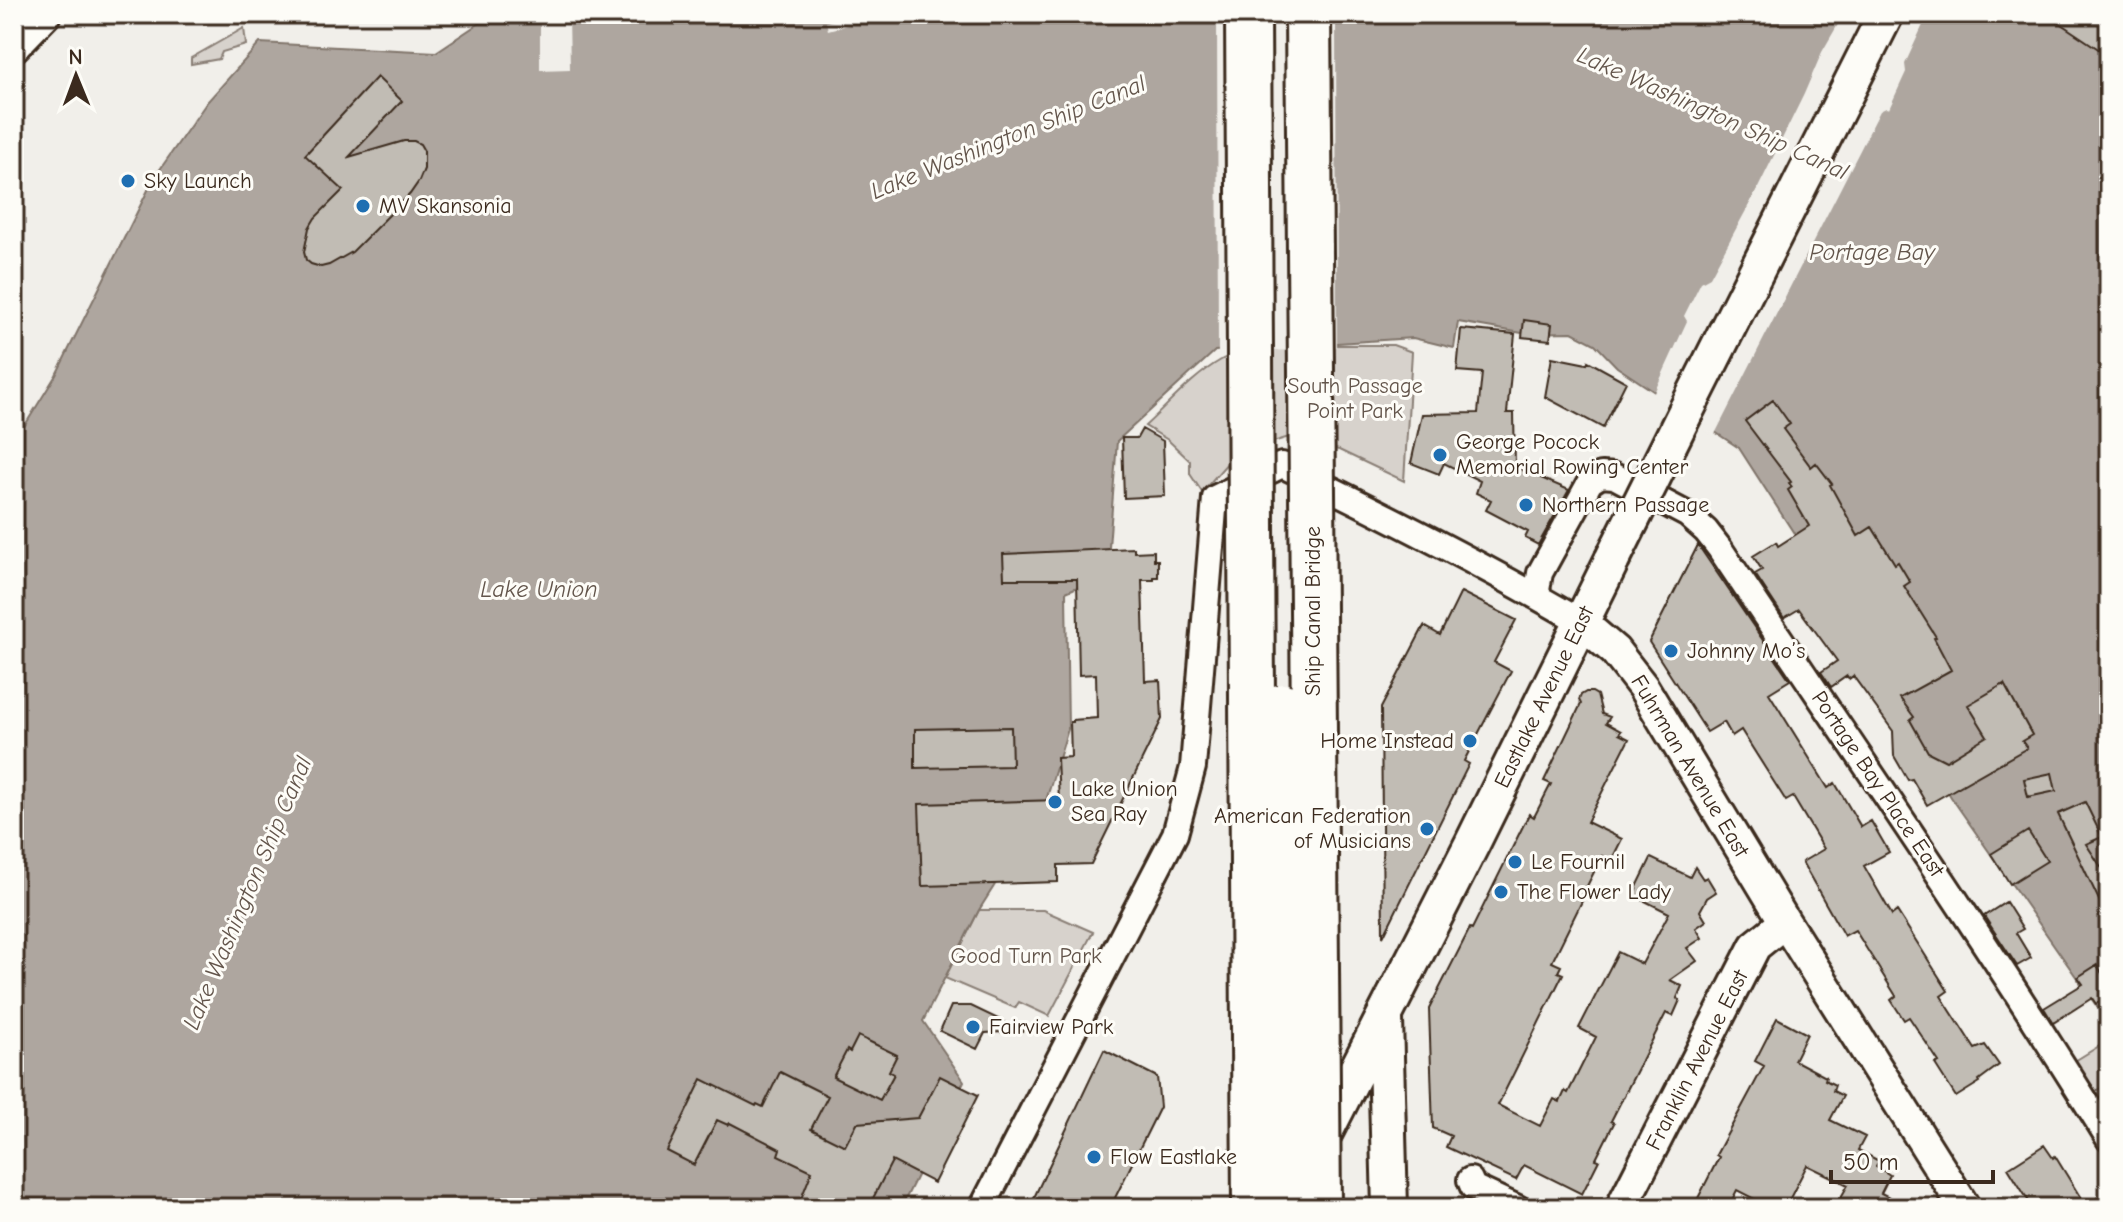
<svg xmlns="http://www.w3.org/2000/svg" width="2123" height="1222" font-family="'Comic Neue',sans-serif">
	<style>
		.green { fill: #d7d2cc; stroke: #897e75; stroke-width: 2 }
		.water { fill: #aea69f; stroke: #80746b; stroke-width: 2 }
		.pier { fill: #f1efea }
		.building { fill: #c1bcb4; stroke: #3b2a1e; stroke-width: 2 }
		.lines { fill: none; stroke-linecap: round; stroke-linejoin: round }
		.minor-casing { stroke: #3b2a1e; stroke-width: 30 }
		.tertiary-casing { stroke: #3b2a1e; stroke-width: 36 }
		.secondary-casing { stroke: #3b2a1e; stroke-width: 40 }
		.minor { stroke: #fdfcf7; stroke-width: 24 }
		.tertiary { stroke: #fdfcf7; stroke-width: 30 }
		.secondary { stroke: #fdfcf7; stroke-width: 34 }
		.secondary-bridge-casing { stroke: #3b2a1e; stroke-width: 40; stroke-linecap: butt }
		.motorway-bridge-casing { stroke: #3b2a1e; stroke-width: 50; stroke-linecap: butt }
		.secondary-bridge { stroke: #fdfcf7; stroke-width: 34 }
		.motorway-bridge { stroke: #fdfcf7; stroke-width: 44 }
		.poi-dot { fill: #1f6fb2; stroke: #fdfcf7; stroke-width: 3 }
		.labels { text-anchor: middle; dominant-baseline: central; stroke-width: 6; stroke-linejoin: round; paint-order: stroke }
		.poi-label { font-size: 22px; fill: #3b2a1e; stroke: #fdfcf7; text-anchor: start }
		.park-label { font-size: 22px; fill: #62544a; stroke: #fdfcf7 }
		.street-label { font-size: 22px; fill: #3b2a1e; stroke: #fdfcf7 }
		.water-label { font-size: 24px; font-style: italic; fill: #63554b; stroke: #fdfcf7 }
	</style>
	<rect width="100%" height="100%" fill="#f1efea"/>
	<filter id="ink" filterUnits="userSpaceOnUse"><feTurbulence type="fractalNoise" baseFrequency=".0125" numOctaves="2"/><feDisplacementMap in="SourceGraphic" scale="16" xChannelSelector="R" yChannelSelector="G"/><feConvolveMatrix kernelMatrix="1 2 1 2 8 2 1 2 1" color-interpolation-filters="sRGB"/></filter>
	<g filter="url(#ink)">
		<path class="green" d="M244 28 246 45 222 52 219 59 191 64V58Z
			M1300 345H1393L1412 352 1404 481 1339 450 1289 437 1235 454 1202 492 1190 474V461L1168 440 1145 426C1168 405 1193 376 1221 360 1244 346 1274 347 1300 345Z
			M979 910H1043L1093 932 1049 1016 1019 1002 1015 1008 945 978Z
			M2109 1040V1083L2084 1098 2065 1067Z"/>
		<path class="water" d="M493 14H2109V1024L1951 797 1837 600 1739 448 1617 367 1595 344 1572 332 1522 333 1458 322 1454 348 1413 338 1215 351 1117 441 1107 574 1066 592 1068 729 1044 807 979 910 923 1021 964 1081 901 1208H14V443L56 375 154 178 207 102 260 43 436 52Z"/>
		<path class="pier" d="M540 14H569L570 69 540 70Z
			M857 14H889L828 30 826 22Z
			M1217 14H1336L1337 347 1218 354Z
			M1844 14H1928L1905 64 1906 72 1889 109 1886 108 1880 111 1714 436 1653 395 1687 321 1684 316 1701 282 1710 277 1757 190 1804 94 1822 52Z"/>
		<path class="building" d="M2046 14H2109V56Z
			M377 77 402 101 349 157 404 141H414L420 144 424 151V169L419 181 410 194 352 252 329 265 321 267 311 264 306 260 304 252 309 228 315 218 343 190 305 155Z
			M1524 320 1552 324 1550 340 1522 337Z
			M1461 329 1515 334 1507 413H1514L1515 467 1569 490 1538 545 1525 538 1528 532 1486 510 1491 500 1476 493 1480 481 1444 463 1439 474 1411 463 1422 414 1478 413 1482 373 1457 371Z
			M1552 357 1587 364 1588 361 1626 382 1603 428 1545 397Z
			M1773 400 1790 424 1783 429 1811 467 1816 463 1832 484 1830 485 1858 536 1872 527 1895 564 1898 562 1910 582 1904 586 1936 637 1934 638 1951 670 1900 698 1914 717 1910 720 1928 752 1946 761 1987 736 1968 705 2004 684 2032 735 2022 741 2027 748 1927 805 1912 779 1908 780 1894 756 1893 731 1853 676 1849 679 1847 676 1831 687 1821 672 1837 661 1799 609 1784 618 1755 574 1762 570 1753 556 1776 542 1778 546 1809 526 1788 490 1792 487 1789 483 1791 482 1745 421Z
			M1142 429 1163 441 1165 496 1124 498 1122 438H1137Z
			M1698 545 1790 680 1769 693 1828 788 1835 783 1861 827 1871 821 1889 852 1864 866 1892 915 1897 911 1948 991 1941 996 1975 1049 1985 1045 1999 1065 1979 1080 1980 1082 1956 1097 1935 1064 1939 1062 1909 1017 1904 1020 1891 1000 1896 996 1855 930 1844 936 1802 862 1824 849 1793 797 1786 801 1741 730 1732 736 1724 722 1707 732 1649 642Z
			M1134 548V552L1154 551V560H1158V577H1154V580H1142L1145 681 1160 680 1162 719 1091 864 1058 865V882L922 886 919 804 1059 800 1057 758 1071 757 1070 722H1073V720L1097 718 1096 674 1079 675 1077 579H1004L1003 554Z
			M1461 592 1516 620 1494 662 1511 671 1464 761 1469 764 1383 937 1381 708 1424 626 1440 635Z
			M1586 692H1592L1597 695 1602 714 1610 717 1606 723 1621 731 1619 734 1629 739 1587 822 1622 839 1611 861 1602 856 1586 888 1588 889 1552 962 1561 966 1558 972 1563 974 1498 1105 1540 1126 1554 1099 1560 1102 1565 1091 1568 1093 1596 1037 1579 1028 1618 952 1642 964 1669 913 1633 895 1651 858 1690 877 1695 867 1703 879 1707 877 1716 892 1707 898 1700 911 1706 921 1696 928 1702 938 1687 948 1697 961 1670 980 1682 986 1677 998 1680 1000 1673 1016 1666 1013 1631 1082 1611 1121 1614 1123 1596 1159 1599 1160 1582 1194 1524 1165 1516 1180 1446 1147 1451 1136 1433 1128 1429 1009 1470 928 1472 929 1529 814 1534 817 1551 784 1544 781 1581 704 1579 700 1581 695Z
			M1011 727 1012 766 915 768V729Z
			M2052 773 2056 791 2028 797 2024 779Z
			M2085 802 2102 837 2086 844 2109 879V921L2058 814Z
			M2028 831 2047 861 2010 884 1991 854Z
			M2006 902 2023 929 2016 933 2031 958 2017 966 1984 916Z
			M2097 965 2109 985V995L2096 1004 2092 998 2053 1023 2044 1008 2083 984 2078 977Z
			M951 1006H971L1023 1031 985 1033 977 1049 940 1031Z
			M1777 1018 1807 1034 1794 1060 1826 1077 1825 1080 1835 1085 1833 1091 1843 1096 1830 1120 1865 1137 1858 1150 1879 1161 1876 1166 1890 1175 1881 1193 1911 1208H1840L1844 1201 1840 1199 1848 1185 1807 1165 1785 1208H1772L1737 1190 1728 1208H1693L1719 1157 1716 1155 1764 1066 1755 1061Z
			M858 1036 897 1055 889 1071 894 1074 880 1100 833 1077 847 1050 850 1052Z
			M1104 1050 1157 1077 1160 1107 1110 1208H1029Z
			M780 1072 828 1096 811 1129 845 1146 857 1123 918 1118 940 1076 978 1095 934 1183 892 1161 868 1208H810L799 1204 812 1171 778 1155 780 1149 730 1123 728 1125 717 1120 694 1165 667 1151 702 1079 756 1106 757 1104 763 1107Z
			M2044 1145 2053 1158 2055 1156 2087 1208H2033L2008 1168Z"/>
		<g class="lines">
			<defs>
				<path id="minor" d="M1536 596 1540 573 1590 482 1601 475 1614 476 1688 515 1706 531 1720 549C1851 745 1985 938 2109 1139
					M1470 1180 1473 1187 1518 1208
					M982 1208 1175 834 1193 767 1215 498 1282 465C1383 514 1484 565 1581 622"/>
				<path id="tertiary" d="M14 46 45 14
					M1581 622 1615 651 1643 687 1785 922 1965 1208
					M1621 1208 1755 946 1785 922"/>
				<path id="secondary" d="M1686 411 1886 14
					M1385 1019 1390 1208
					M1318 1146 1472 844 1612 560"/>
			</defs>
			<use href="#minor" class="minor-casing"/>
			<use href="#tertiary" class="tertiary-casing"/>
			<use href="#secondary" class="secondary-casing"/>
			<use href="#minor" class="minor"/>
			<use href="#tertiary" class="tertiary"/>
			<use href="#secondary" class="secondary"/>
			<defs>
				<path id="secondary-bridge" d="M1612 560 1686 411"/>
				<path id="motorway-bridge" d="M1248 14 1255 1208
					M1308 14 1318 1208
					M1283 706 1287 1208"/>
			</defs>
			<use href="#secondary-bridge" class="secondary-bridge-casing"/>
			<use href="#motorway-bridge" class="motorway-bridge-casing"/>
			<use href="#secondary-bridge" class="secondary-bridge"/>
			<use href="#motorway-bridge" class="motorway-bridge"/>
		</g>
	</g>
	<g class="poi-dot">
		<circle cx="128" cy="181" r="8"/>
		<circle cx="363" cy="206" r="8"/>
		<circle cx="1440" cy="455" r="8"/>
		<circle cx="1526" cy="505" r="8"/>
		<circle cx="1671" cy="651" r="8"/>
		<circle cx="1470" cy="741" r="8"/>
		<circle cx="1055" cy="802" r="8"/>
		<circle cx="1427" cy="829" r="8"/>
		<circle cx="1515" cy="862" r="8"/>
		<circle cx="1501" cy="892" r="8"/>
		<circle cx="973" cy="1027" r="8"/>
		<circle cx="1094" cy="1157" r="8"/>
	</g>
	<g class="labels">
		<g class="poi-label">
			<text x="144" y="181">Sky Launch</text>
			<text x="379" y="206">MV Skansonia</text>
			<text x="1456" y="442">George Pocock<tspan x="1456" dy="25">Memorial Rowing Center</tspan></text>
			<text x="1542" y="505">Northern Passage</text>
			<text x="1687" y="651">Johnny Mo’s</text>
			<text x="1454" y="741" text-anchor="end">Home Instead</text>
			<text x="1071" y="789">Lake Union<tspan x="1071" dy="25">Sea Ray</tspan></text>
			<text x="1411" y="816" text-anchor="end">American Federation<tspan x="1411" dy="25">of Musicians</tspan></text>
			<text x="1531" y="862">Le Fournil</text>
			<text x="1517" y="892">The Flower Lady</text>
			<text x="989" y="1027">Fairview Park</text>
			<text x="1110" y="1157">Flow Eastlake</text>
		</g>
		<g class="park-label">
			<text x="1355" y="386">South Passage<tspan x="1355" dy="25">Point Park</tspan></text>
			<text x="1026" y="956">Good Turn Park</text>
		</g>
		<g class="street-label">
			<text transform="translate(1313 611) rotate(-90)">Ship Canal Bridge</text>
			<text transform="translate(1544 697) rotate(-64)">Eastlake Avenue East</text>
			<text transform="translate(1690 766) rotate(59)">Fuhrman Avenue East</text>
			<text transform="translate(1878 784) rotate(56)">Portage Bay Place East</text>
			<text transform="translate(1697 1060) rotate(-63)">Franklin Avenue East</text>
		</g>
		<g class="water-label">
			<text transform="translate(1713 113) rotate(24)">Lake Washington Ship Canal</text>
			<text transform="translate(1008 137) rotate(-22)">Lake Washington Ship Canal</text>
			<text x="1872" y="252">Portage Bay</text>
			<text x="539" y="589">Lake Union</text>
			<text transform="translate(247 893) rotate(-67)">Lake Washington Ship Canal</text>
		</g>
	</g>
	<rect width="2123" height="1222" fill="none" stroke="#fdfcf7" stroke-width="48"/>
	<rect x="24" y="24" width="2075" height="1174" fill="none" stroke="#3b2a1e" stroke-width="3" filter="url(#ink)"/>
	<g transform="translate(76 76) rotate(359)" stroke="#fdfcf7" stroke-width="6" paint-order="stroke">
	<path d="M0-6L14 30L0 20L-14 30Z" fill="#3b2a1e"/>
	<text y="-12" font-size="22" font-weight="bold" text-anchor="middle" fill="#3b2a1e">N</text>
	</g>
	<path d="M1831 1170v12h162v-12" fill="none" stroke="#3b2a1e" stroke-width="4"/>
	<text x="1843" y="1170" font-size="24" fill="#3b2a1e" stroke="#fdfcf7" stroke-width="6" paint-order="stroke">50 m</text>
</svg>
